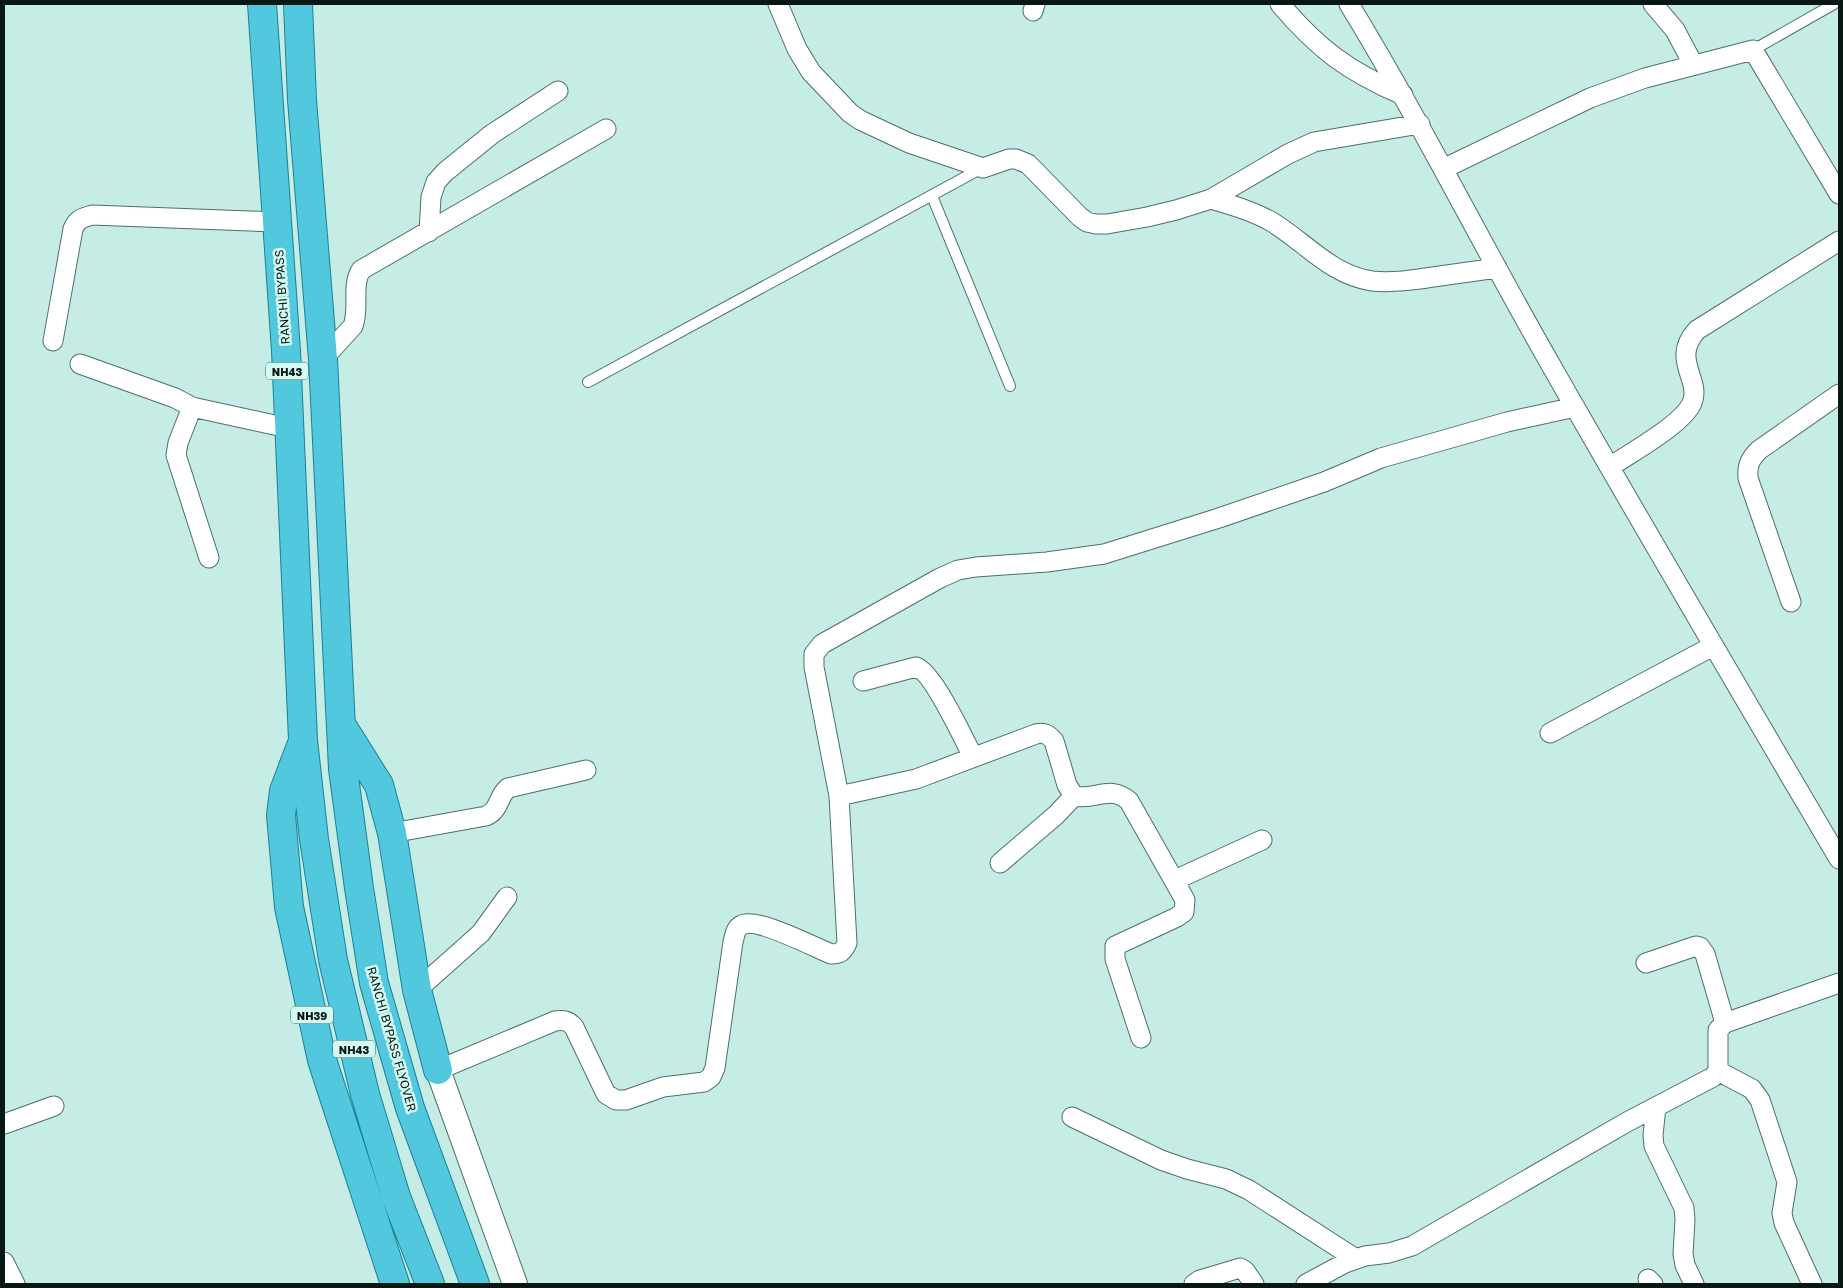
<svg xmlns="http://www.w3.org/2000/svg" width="1843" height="1288" font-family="'Golos Text',sans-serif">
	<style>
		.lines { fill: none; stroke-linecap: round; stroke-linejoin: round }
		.service-casing { stroke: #4b706a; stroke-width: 12 }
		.minor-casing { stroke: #4b706a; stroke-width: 21 }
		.tertiary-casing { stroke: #4b706a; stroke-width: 26 }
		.trunk-casing { stroke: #1c8193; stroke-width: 30 }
		.service { stroke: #fff; stroke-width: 10 }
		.minor { stroke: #fff; stroke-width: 19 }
		.tertiary { stroke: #fff; stroke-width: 24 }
		.trunk { stroke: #52c8df; stroke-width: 28 }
		.labels { text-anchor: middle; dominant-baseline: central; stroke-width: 5; stroke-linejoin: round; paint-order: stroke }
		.shield { fill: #d2fbf4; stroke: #455b57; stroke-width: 1 }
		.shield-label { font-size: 11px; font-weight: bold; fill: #081614 }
		.street-label { font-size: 12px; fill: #081614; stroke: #d2fbf4 }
	</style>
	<rect width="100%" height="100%" fill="#c5ede6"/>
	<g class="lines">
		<defs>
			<path id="service" d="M1753 50 1834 4
				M932 196 1010 386
				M588 382 982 168"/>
			<path id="minor" d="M778 4 797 49 811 72 850 113 860 120 909 143 983 168 1009 159H1016L1028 164 1080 217 1087 222 1096 224H1107L1147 217 1176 210 1211 199 1288 154 1314 142 1420 124
				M1280 4C1318 49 1349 72 1403 95
				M1349 4C1421 122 1483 247 1552 367 1646 532 1743 696 1839 859
				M1653 4 1675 30 1693 64
				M1033 11 1035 4
				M1443 169 1590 98 1645 78 1753 50 1839 194
				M1211 199C1231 205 1253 211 1272 222 1305 242 1331 275 1372 281 1393 283 1413 280 1433 277 1455 274 1476 271 1497 268
				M429 232 431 197 436 182 445 172 492 134 558 91
				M53 341 73 229C77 219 82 218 92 215L277 222
				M323 359 353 326C360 308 351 286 361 270L606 129
				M80 364 175 398 192 407 288 428
				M192 407 178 443 176 455 209 558
				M1610 467C1630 453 1682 425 1692 403 1702 380 1670 359 1697 330L1839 241
				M1791 602 1748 478C1747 465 1750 459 1759 450L1839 394
				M863 681 916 667C932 671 964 739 973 757
				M1550 733 1713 646
				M839 796 814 667V654L822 644 940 578 958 570 976 567 1047 562 1104 554 1219 518 1324 482 1381 458 1507 422 1575 407
				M392 833 486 816C501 809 497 797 508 788L586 770
				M1000 863 1056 815 1074 796
				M1175 880 1262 840
				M1646 963 1696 946 1700 947 1705 954 1725 1023
				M417 990 481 933 507 897
				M438 1070 555 1021C563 1020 568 1020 574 1027L606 1094 616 1100H626L663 1087 704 1082 711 1077 715 1068 733 942C735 935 735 928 742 925 756 917 814 947 831 954 840 954 843 952 847 943L839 796 916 779 1036 734C1044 732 1048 734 1054 741L1067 785 1074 796C1096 801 1109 784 1129 801L1185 900 1184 912 1177 917 1115 946V959L1141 1038
				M1718 1071 1752 1089 1760 1100 1787 1182 1782 1213 1784 1223 1812 1284
				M1656 1107 1653 1135 1654 1146 1684 1208 1685 1220 1683 1254 1685 1265 1694 1284
				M1072 1117 1161 1160 1187 1169 1226 1179 1249 1190 1356 1259
				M4 1124 54 1106
				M4 1262 15 1284
				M1648 1279 1653 1284
				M1194 1284 1200 1280 1240 1268 1245 1271 1254 1284
				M1306 1284 1345 1263 1365 1256 1389 1253 1412 1246 1627 1122 1713 1077 1718 1071V1030L1725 1023 1839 983"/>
			<path id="tertiary" d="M438 1070 515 1284"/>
			<path id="trunk" d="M262 4 286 351 303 740 314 839 333 960 365 1094 396 1197 430 1284
				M298 4 302 100 323 359 343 769 359 888 374 983 410 1108 475 1284
				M342 726 379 785 392 833 417 990 438 1070
				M301 746 284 791 281 815 289 907 322 1060 395 1284"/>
		</defs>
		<use href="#service" class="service-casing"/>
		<use href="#minor" class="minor-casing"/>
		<use href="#tertiary" class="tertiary-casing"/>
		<use href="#trunk" class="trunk-casing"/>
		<use href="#service" class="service"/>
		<use href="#minor" class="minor"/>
		<use href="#tertiary" class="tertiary"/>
		<use href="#trunk" class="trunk"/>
	</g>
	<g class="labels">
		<g class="shield">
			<rect x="266" y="362.5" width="42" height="17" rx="4"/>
			<rect x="291" y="1006.5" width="42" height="17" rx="4"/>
			<rect x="333" y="1040.5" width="42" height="17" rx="4"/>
		</g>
		<g class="shield-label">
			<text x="287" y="371">NH43</text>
			<text x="312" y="1015">NH39</text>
			<text x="354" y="1049">NH43</text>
		</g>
		<g class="street-label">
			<text transform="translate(282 297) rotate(-94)">RANCHI BYPASS</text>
			<text transform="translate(392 1039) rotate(74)">RANCHI BYPASS FLYOVER</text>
		</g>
	</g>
	<rect width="1843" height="1288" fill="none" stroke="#081614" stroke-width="10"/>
</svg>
